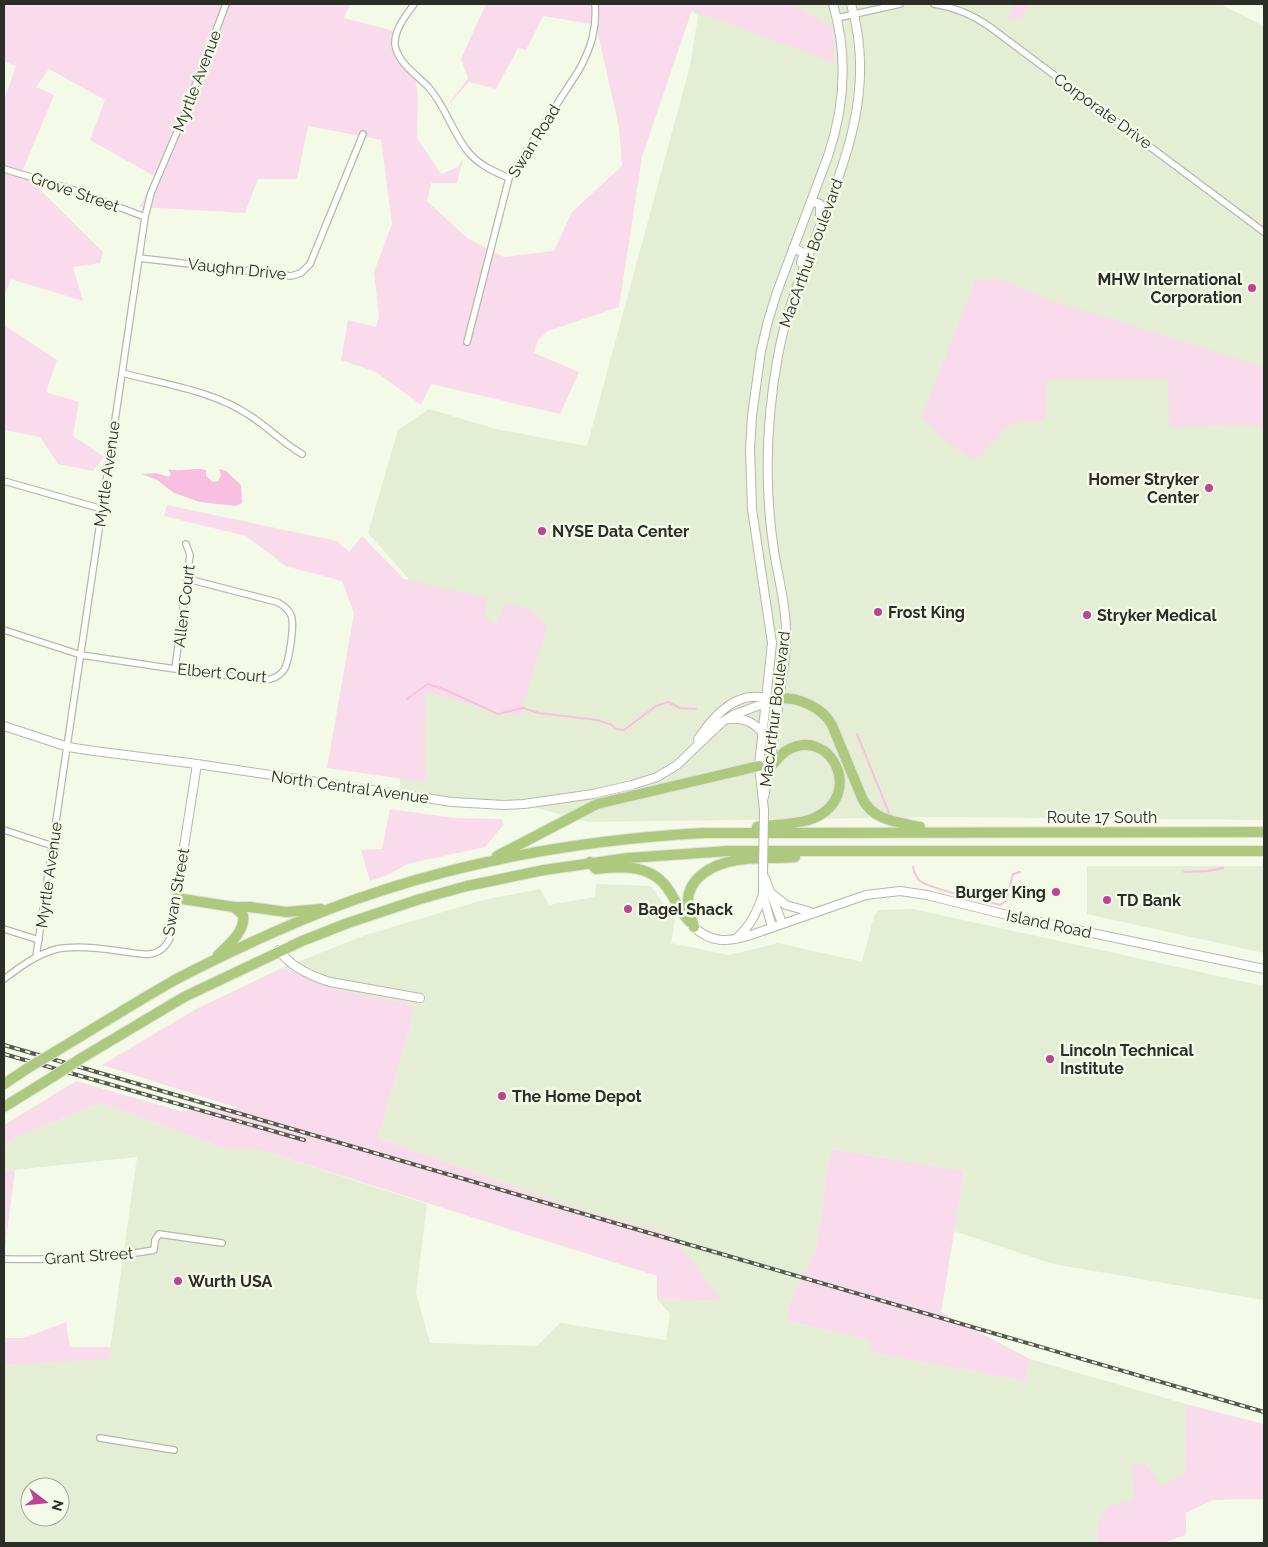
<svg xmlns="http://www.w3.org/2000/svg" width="1268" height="1547" font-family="Raleway,sans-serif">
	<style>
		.built { fill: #e4eed4; fill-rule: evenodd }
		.green { fill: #fadbec }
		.water { fill: #f9bfe1 }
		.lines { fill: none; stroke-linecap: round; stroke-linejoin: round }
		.stream { stroke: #f9bfe1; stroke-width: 2 }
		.street-casing { stroke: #b3baa9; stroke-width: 8 }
		.secondary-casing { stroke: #b3baa9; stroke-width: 10 }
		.highway-casing { stroke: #e1e2e1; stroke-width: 12 }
		.street { stroke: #fff; stroke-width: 5.5 }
		.secondary { stroke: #fff; stroke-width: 8 }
		.highway { stroke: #aec97e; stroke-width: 10 }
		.rail-casing { stroke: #54584f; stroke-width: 4 }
		.rail { stroke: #f3fae7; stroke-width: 2; stroke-dasharray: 5.5; stroke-linecap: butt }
		.secondary-bridge-casing { stroke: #b3baa9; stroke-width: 10; stroke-linecap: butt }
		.highway-bridge-casing { stroke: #e1e2e1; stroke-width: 12; stroke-linecap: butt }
		.secondary-bridge { stroke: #fff; stroke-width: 8 }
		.highway-bridge { stroke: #aec97e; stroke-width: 10 }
		.poi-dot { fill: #bd4396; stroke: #f3fae7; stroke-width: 2 }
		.labels { text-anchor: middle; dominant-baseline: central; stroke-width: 5; stroke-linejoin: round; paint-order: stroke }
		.street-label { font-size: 16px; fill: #2b2e27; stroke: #f3fae7 }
		.poi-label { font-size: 16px; font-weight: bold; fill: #2b2e27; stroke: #f3fae7; text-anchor: start }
	</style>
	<rect width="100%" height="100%" fill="#f3fae7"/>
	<path class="built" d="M684 4H1220L1264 26V820L939 817 588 822 522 804 504 805 399 794 401 769 399 698 408 578 368 533 398 430 429 409 496 429 587 446 690 66 698 16Z
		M1087 866H1264V953L1087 914Z
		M596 884 651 886 675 921 671 943 729 955 778 943 862 962 874 916 879 910 913 909 1264 986V1300L1053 1264 954 1231 964 1171 831 1149 815 1252 789 1302 787 1321 866 1339 874 1353 1026 1381 1030 1359 1186 1404 1185 1473 1162 1487 1146 1464 1134 1499 1098 1523 1096 1543H4V1365L109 1358 137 1157 4 1171V1146L15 1137 102 1103 227 1149H255L267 1152 427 1204 416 1293 430 1343 537 1346 560 1323 666 1340 670 1314 657 1299 722 1301 670 1234 566 1205 378 1138 410 1028 414 1005 339 990 282 968 366 935 483 900 540 889 549 905 595 897ZM30 1487H60V1517H30Z"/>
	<path class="green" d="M4 4H350L344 18 394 31 395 52 416 81 418 100 417 138 441 174 458 167 463 159 457 183H431L427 201 467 238 504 257 554 251 572 212 622 166 619 127 596 25 543 16 526 50 518 48 496 89 469 82 444 110 468 78 461 59 486 4H792L833 28 835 63 692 10 642 157 619 307 548 331 538 340 534 353 579 372 560 414 431 384 421 405 376 372 341 360 348 320 376 327 379 317 374 272 392 224 381 140 308 126 297 179H258L245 213 140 207 154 176 90 140 105 100 49 69 36 87 54 95 22 172 103 252 100 263 73 267 83 301 11 279 4 297V100L16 66 4 61Z
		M1014 4H1029L1022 17 1007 22Z
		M1001 279 1047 299 1264 367V430L1259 425 1169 427 1168 379H1047L1045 420 1012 423 977 459 972 460 946 441 922 416 975 281Z
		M4 325 57 360 46 392 79 402 73 436 104 457 93 471 58 464 40 437 4 430Z
		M167 505 337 541 349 552 362 536 404 579 488 598 485 616 496 626 505 603 532 610 547 626 520 716 426 692 425 782 327 768 354 613 342 581 286 566 246 536 164 516Z
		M390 809 454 818 501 819 504 824 485 847 407 864 390 874 370 881 361 850 382 849Z
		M282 968 339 990 414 1005 410 1028 378 1138 566 1205 670 1234 723 1301 657 1299V1276L267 1152 255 1149H227L102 1103 15 1137 4 1146V1125L76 1081 180 1111 238 1108 102 1065 198 1008Z
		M831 1149 964 1171 941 1312 1030 1359 1026 1381 873 1353 866 1339 787 1321 789 1302 815 1252Z
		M15 1170 4 1255V1171Z
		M66 1322 70 1347H111L109 1359 4 1365V1338H24Z
		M1186 1404 1264 1424V1499L1212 1500 1186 1513V1535L1168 1541 1167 1543H1096L1098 1523 1108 1506 1134 1499 1132 1465 1146 1464 1162 1486 1185 1473Z"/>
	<path class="water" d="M168 469C181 473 193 467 206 470V476L213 482 218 481 221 475 219 469 226 471 241 485 242 503 236 506 200 502 174 493 157 480 142 474 156 473 169 477 171 474Z"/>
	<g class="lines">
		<path class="stream" d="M407 699C414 694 420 689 428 684L446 690 498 714 523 708 539 713 597 720 610 724 617 729 624 730 656 706 668 702 680 708 696 709
			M857 734 889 813
			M913 867C914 872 916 877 920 881 932 890 983 900 1000 905L1006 901 1013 874 1020 872
			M1184 872 1208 871 1223 868"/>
		<defs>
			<path id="street" d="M414 4C406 16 394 29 395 45 398 64 419 76 430 89 447 109 453 135 470 154 481 166 495 172 509 178
				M934 4C954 7 973 15 990 27L1264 232
				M837 18 900 4
				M4 169 71 189 145 217
				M139 258 291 276 301 273 310 264 363 134
				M467 342 509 178 579 70C591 48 597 29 595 4
				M122 373C164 384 213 391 249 415 268 427 283 443 302 454
				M4 481 102 509
				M4 630 81 655 175 669 263 680C271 680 279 677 284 670 289 662 295 624 291 615 288 609 283 605 277 602L188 579
				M175 669 190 555 186 544
				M4 830 53 846
				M4 929 39 940
				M36 957 145 217 151 193 183 118 226 4
				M4 979C20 967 37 954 57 949 77 945 100 948 119 951 129 952 140 955 150 954 159 953 166 947 170 938L176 898
				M4 1259C53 1260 105 1259 154 1250L155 1240 159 1234 222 1243
				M100 1438 174 1450"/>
			<path id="secondary" d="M811 201 820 204V217
				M793 248 804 253 801 263
				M729 719C744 718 752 721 762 732
				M4 726 68 747 94 751 197 764 452 802 504 805 524 804 593 794 632 785 657 777 677 765 722 722 733 715 779 698
				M698 739C710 721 727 700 750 697 756 696 763 697 770 698
				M764 797C771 764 775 732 779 700 782 677 787 654 786 631 786 604 778 577 774 551 764 486 766 421 778 356 799 236 889 131 851 4
				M764 810 759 766 772 643 752 509 750 449 752 416 761 351 768 321 777 292 828 156C845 106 848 55 833 4
				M763 873V895L772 927
				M765 878 782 923
				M772 894 786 905 811 912
				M176 898 197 764
				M694 927C711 943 727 942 748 936L866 895 900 891 927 895 1011 916 1264 969
				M736 939C751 925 756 914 763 895
				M279 950C290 967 311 976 330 982L420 998"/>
			<path id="highway" d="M779 698C799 697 823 708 832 725L862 798C873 821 898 822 920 827
				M757 827C775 824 798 825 814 818 866 795 830 724 786 751 780 755 775 762 770 768
				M497 856 597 804 759 766
				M590 862 596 869C625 866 653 864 670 892 677 903 681 914 690 922
				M176 898 234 907H250L286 912 321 909
				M694 927C692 919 688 912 688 905 686 877 714 864 737 860 756 857 776 859 795 857
				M218 955C228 945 246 931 243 915L234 907
				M53 1053C93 1029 133 1004 173 981 205 964 239 948 272 933 408 871 556 841 704 833L1264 832
				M80 1059 184 997 302 941 348 923 420 899 467 886 544 870 628 858 728 851H1264
				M4 1084 28 1068
				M4 1107 54 1076"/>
		</defs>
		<use href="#street" class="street-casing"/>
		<use href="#secondary" class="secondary-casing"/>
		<use href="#highway" class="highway-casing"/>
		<use href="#street" class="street"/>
		<use href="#secondary" class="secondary"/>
		<use href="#highway" class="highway"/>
		<defs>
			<path id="rail" d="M4 1045 1264 1412
				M4 1054 304 1140"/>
		</defs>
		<use href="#rail" class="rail-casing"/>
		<use href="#rail" class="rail"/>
		<defs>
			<path id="secondary-bridge" d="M763 873 764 810"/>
			<path id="highway-bridge" d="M28 1068 53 1053
				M54 1076 80 1059"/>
		</defs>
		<use href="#secondary-bridge" class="secondary-bridge-casing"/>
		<use href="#highway-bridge" class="highway-bridge-casing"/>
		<use href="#secondary-bridge" class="secondary-bridge"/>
		<use href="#highway-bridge" class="highway-bridge"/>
	</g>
	<g class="poi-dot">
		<circle cx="1252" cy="288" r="5"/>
		<circle cx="1209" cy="488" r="5"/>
		<circle cx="542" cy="531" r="5"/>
		<circle cx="878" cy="612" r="5"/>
		<circle cx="1087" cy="615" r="5"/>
		<circle cx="1056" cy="892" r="5"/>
		<circle cx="1107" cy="900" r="5"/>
		<circle cx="628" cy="909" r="5"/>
		<circle cx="1050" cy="1059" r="5"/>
		<circle cx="502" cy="1096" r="5"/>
		<circle cx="178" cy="1281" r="5"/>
	</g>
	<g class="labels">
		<g class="street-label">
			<text transform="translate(197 81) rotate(-69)">Myrtle Avenue</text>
			<text transform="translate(1103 111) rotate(36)">Corporate Drive</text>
			<text transform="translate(534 141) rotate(-58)">Swan Road</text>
			<text transform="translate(75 192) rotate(19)">Grove Street</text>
			<text transform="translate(811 253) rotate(-70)">MacArthur Boulevard</text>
			<text transform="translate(237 269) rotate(6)">Vaughn Drive</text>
			<text transform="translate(107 474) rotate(-82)">Myrtle Avenue</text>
			<text transform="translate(184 606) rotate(-83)">Allen Court</text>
			<text transform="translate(222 673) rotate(5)">Elbert Court</text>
			<text transform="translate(775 709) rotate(-83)">MacArthur Boulevard</text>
			<text transform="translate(350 787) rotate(8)">North Central Avenue</text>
			<text x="1102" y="817">Route 17 South</text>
			<text transform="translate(49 875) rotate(-82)">Myrtle Avenue</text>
			<text transform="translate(176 892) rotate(-80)">Swan Street</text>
			<text transform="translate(1049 924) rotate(12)">Island Road</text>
			<text transform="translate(89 1256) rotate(-4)">Grant Street</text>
		</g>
		<g class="poi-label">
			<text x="1242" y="279" text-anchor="end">MHW International<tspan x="1242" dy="18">Corporation</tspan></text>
			<text x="1199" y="479" text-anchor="end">Homer Stryker<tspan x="1199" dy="18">Center</tspan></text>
			<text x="552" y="531">NYSE Data Center</text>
			<text x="888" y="612">Frost King</text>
			<text x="1097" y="615">Stryker Medical</text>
			<text x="1046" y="892" text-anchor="end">Burger King</text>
			<text x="1117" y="900">TD Bank</text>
			<text x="638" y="909">Bagel Shack</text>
			<text x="1060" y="1050">Lincoln Technical<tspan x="1060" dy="18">Institute</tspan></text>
			<text x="512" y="1096">The Home Depot</text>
			<text x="188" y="1281">Wurth USA</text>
		</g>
	</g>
	<rect width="1268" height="1547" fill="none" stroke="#2b2e27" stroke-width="10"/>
	<g transform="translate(45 1502) rotate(106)"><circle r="24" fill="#f3fae7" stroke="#a3a89a"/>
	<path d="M0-4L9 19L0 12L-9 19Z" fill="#bd4396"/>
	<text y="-8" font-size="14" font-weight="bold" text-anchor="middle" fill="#2b2e27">N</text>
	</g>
</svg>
